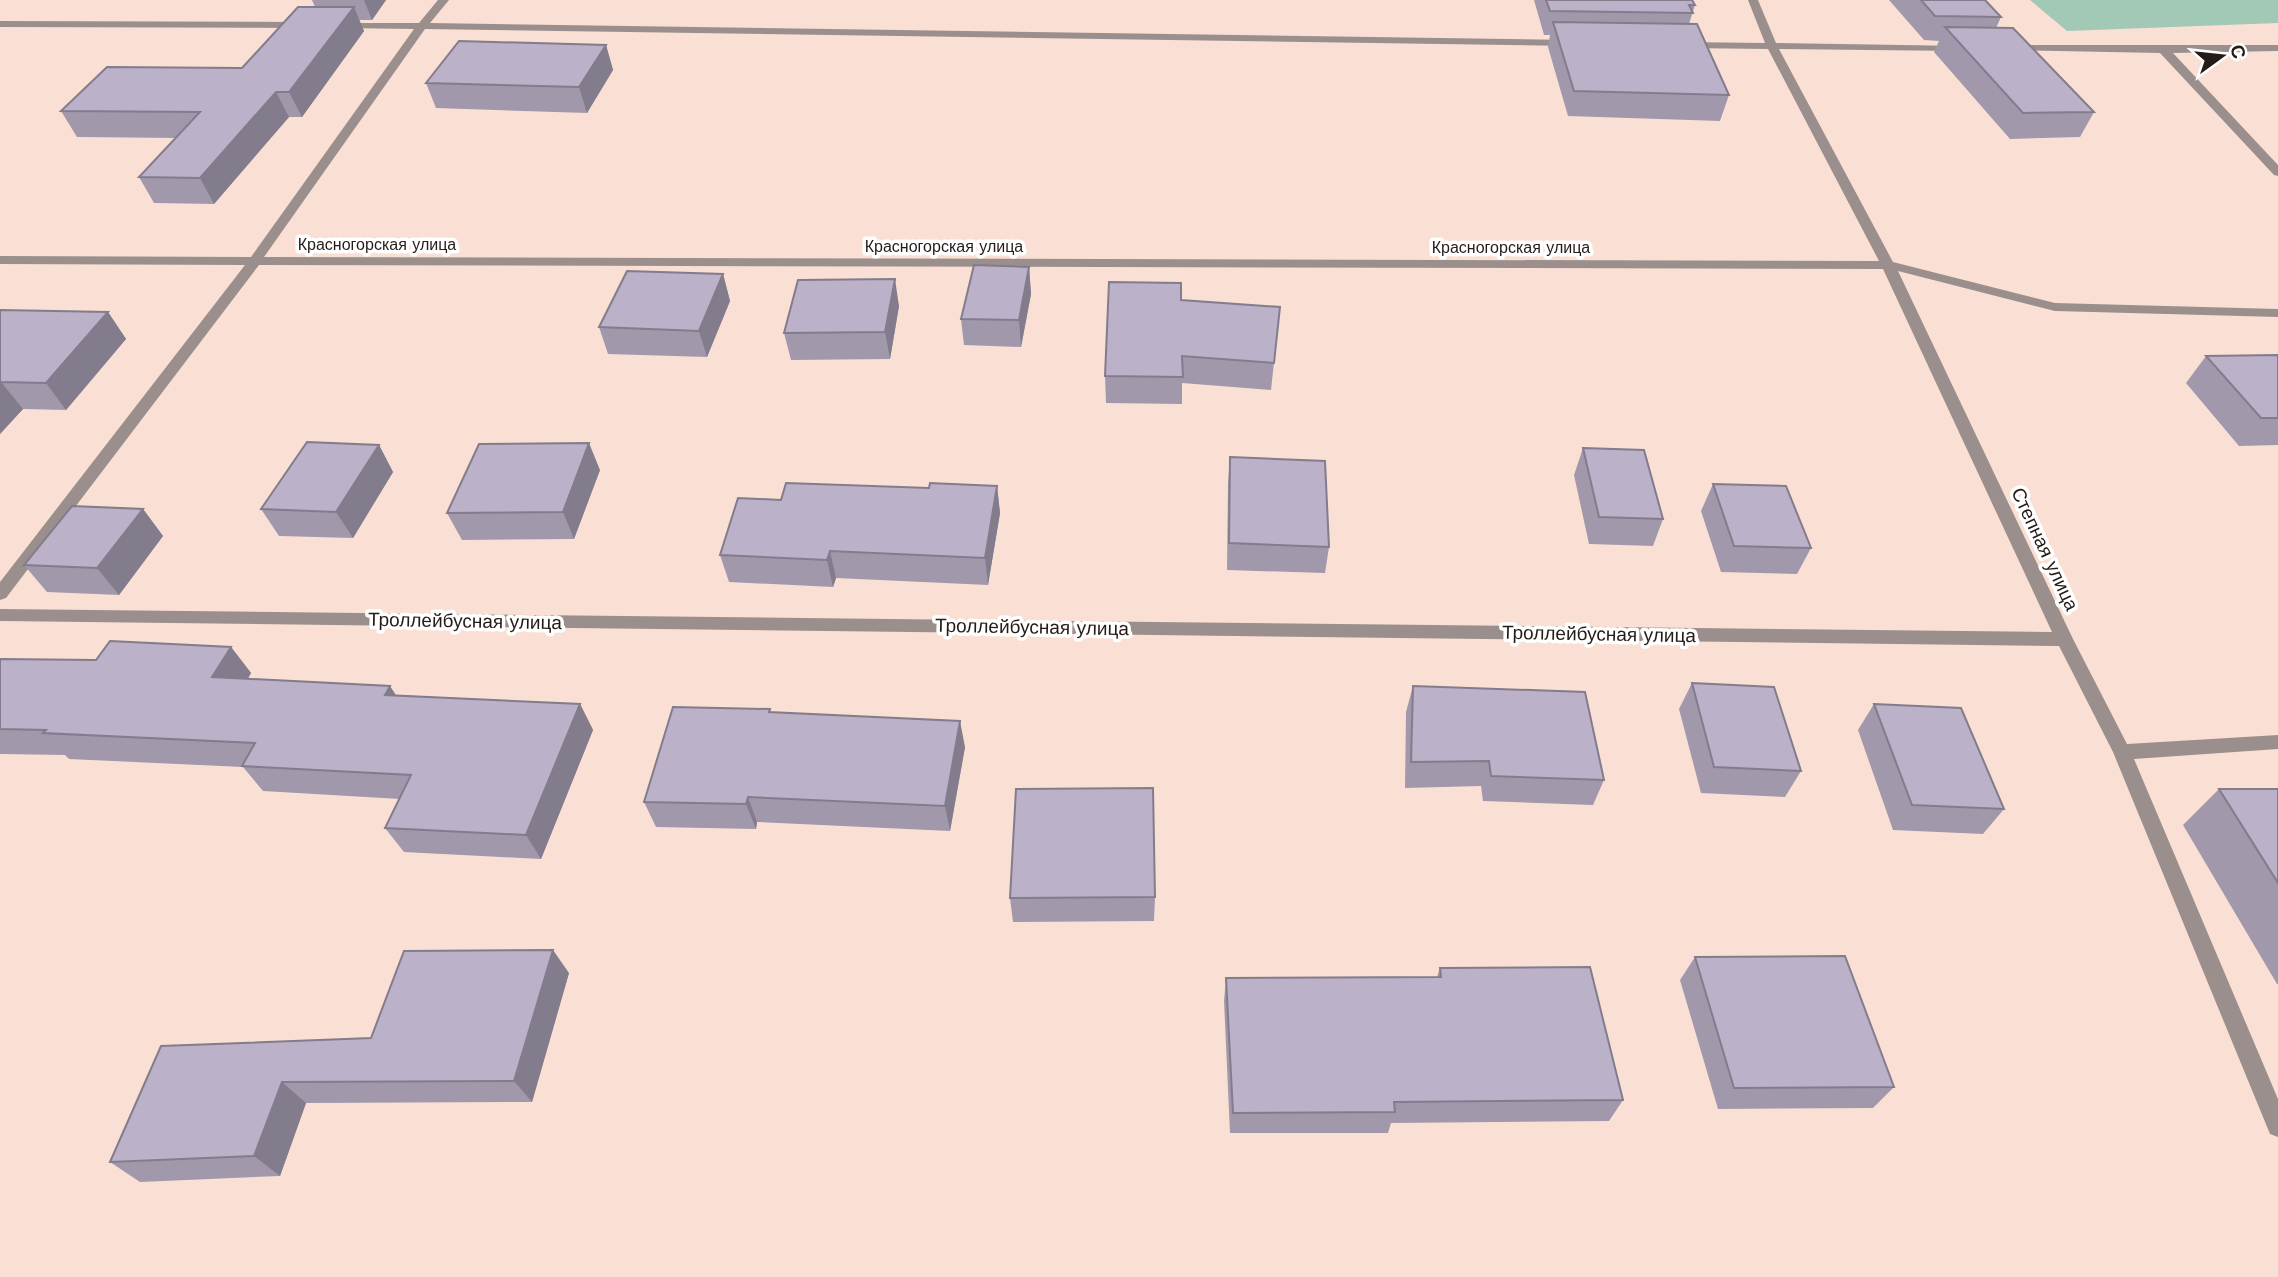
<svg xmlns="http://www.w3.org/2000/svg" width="2278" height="1277" font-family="'Work Sans',sans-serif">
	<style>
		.green { fill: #a2c8b6 }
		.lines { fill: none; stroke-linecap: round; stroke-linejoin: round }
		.minor { fill: #9b8f8d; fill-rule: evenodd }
		.wall { fill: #a198ac }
		.shaded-wall { fill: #837c8c }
		.building { fill: #bbb1c8; stroke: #837c8c; stroke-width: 2 }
		.labels { text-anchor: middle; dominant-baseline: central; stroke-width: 7; stroke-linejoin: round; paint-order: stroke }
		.far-street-label { font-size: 16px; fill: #251c18; stroke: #fff }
		.street-label { font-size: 19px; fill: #251c18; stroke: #fff }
	</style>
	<rect width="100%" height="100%" fill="#fae0d4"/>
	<path class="green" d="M2030 0H2278V23L2067 31Z"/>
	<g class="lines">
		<path class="minor" d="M438 0H449L430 23 1571 40 1576 43 1571 46 425 29 264 257 1879 261 1768 49 1683 48 1678 45 1683 42 1765 43 1748 0H1758L1776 43 1964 46V50L1960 51 1779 49 1893 262 2055 303 2278 309V317L2055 311 1898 271 2073 639 2127 744 2278 735V749L2134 759 2278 1099V1137L2270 1134 2113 752 2059 646 0 621V609L2052 632 1883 269 259 265 6 598 0 600V582L245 265 0 264V256L251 257 414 29 339 28 334 25 335 23H419Z
			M0 21 304 22 309 25 304 28 0 27Z
			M2009 45H2278V51L2173 53 2278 165V176L2274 175 2160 53 2005 50V46Z"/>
	</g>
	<path class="wall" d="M312 0H386L372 20H359L364 31 302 117H289L214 204 154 203 139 177 176 138 77 137 61 111 242 68 315 7Z
		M1534 0H1692L1695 5 1689 24 1729 95 1720 121 1568 116 1548 47 1550 35H1544Z
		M1889 0H1985L2001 17 1996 28 2094 112 2080 137 2010 139 1934 52 1939 41 1924 40Z
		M606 45 613 70 587 113 436 108 426 83Z
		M1029 267 1031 294 1021 347 964 345 961 319Z
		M723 274 730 301 707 357 608 354 599 327Z
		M1181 300 1280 307 1271 390 1182 383V404L1106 403 1105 376Z
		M899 306 890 359 791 360 784 333Z
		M0 310 108 312 126 339 66 410 23 409 0 434Z
		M2278 355V445L2239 446 2186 383 2206 356Z
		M379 445 393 472 353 538 279 536 261 509Z
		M1583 448 1663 519 1653 546 1589 544 1574 475Z
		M1230 457 1329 547 1325 573 1227 570 1228 484Z
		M600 470 574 539 462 540 447 513Z
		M1713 484 1811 548 1797 574 1721 572 1701 511Z
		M997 486 1000 513 988 585 836 578 833 587 729 582 720 555 781 500 929 488Z
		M143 509 163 536 119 595 47 592 24 565Z
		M231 647 251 673 248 679 396 695 580 704 593 730 541 859 404 852 385 828 400 799 263 791 243 767 69 759 65 755 0 754V659L96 660Z
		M1692 683 1801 771 1785 797 1701 793 1679 709Z
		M1413 686 1604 780 1593 805 1483 801 1481 786 1405 788 1406 712Z
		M1874 704 2004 809 1983 834 1893 830 1858 730Z
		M770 709 771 713 965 747 950 831 757 822 756 829 656 827 644 802Z
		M2219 789H2278V984H2277L2183 825Z
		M1155 897 1154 921 1013 922 1010 898Z
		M1695 957 1894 1087 1873 1108 1718 1109 1680 980Z
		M1440 968 1623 1100 1609 1121 1391 1123 1388 1133H1230L1224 1001 1226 978 1437 977Z
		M569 973 532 1102 306 1103 280 1176 140 1182 110 1162 371 1038Z"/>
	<path class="shaded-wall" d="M364 0H386L372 20Z
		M354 7 364 31 302 117 289 92Z
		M606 45 613 70 587 113 579 87Z
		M276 92 289 117 214 204 200 178Z
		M1029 267 1031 294 1021 347 1019 320Z
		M723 274 730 301 707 357 699 331Z
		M895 279 899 306 890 359 885 332Z
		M108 312 126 339 66 410 46 383Z
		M1 382 23 409 0 434V383Z
		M589 443 600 470 574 539 563 512Z
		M379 445 393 472 353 538 336 512Z
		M997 486 1000 513 988 585 985 558Z
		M143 509 163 536 119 595 97 568Z
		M830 551 836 578 833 587 827 560Z
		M231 647 251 673 233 703 212 677Z
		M390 686 407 712 385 695Z
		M580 704 593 730 541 859 526 835Z
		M960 721 965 747 950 831 945 806Z
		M748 797 757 822 756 829 746 804Z
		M553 950 569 973 532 1102 514 1081Z
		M282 1082 306 1103 280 1176 254 1156Z"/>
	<path class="building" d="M1546 0H1692L1695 5H1689L1693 13 1550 11Z
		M1921 0H1985L2001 17 1935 16Z
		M298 7H354L289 92H276L200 178 139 177 200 112 61 111 107 67 242 68Z
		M1553 22 1697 24 1729 95 1574 91Z
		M1945 27 2013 28 2094 112 2023 113Z
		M459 41 606 45 579 87 426 83Z
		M974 265 1029 267 1019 320 961 319Z
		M627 271 723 274 699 331 599 327Z
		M895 279 885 332 784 333 798 280Z
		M1109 282 1181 283V300L1280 307 1274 363 1182 356 1183 377 1105 376Z
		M0 310 108 312 46 383 1 382 0 383Z
		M2278 355V418H2261L2206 356Z
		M307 442 379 445 336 512 261 509Z
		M589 443 563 512 447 513 479 444Z
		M1583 448 1644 450 1663 519 1599 517Z
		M1230 457 1325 461 1329 547 1229 543Z
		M786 483 929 488 930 483 997 486 985 558 830 551 827 560 720 555 738 498 781 500Z
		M1713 484 1786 486 1811 548 1734 546Z
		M72 506 143 509 97 568 24 565Z
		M110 641 231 647 212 677 390 686 385 695 580 704 526 835 385 828 411 775 242 766 255 743 43 733 46 730 0 729V659L96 660Z
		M1692 683 1774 687 1801 771 1714 767Z
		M1413 686 1585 692 1604 780 1491 776 1489 761 1411 762Z
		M1874 704 1961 708 2004 809 1912 805Z
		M673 707 770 709 769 712 960 721 945 806 748 797 746 804 644 802Z
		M1153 788 1155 897 1010 898 1016 789Z
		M2219 789H2278V883Z
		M553 950 514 1081 282 1082 254 1156 110 1162 161 1046 371 1038 404 951Z
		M1845 956 1894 1087 1734 1088 1695 957Z
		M1590 967 1623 1100 1394 1102 1395 1112 1233 1113 1226 978 1441 977 1440 968Z"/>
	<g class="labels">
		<g class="far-street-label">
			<text x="377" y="244">Красногорская улица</text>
			<text x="944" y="246">Красногорская улица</text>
			<text x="1511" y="247">Красногорская улица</text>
		</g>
		<g class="street-label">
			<text transform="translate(2045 549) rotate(65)">Степная улица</text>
			<text transform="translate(465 621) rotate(1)">Троллейбусная улица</text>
			<text transform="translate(1032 627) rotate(1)">Троллейбусная улица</text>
			<text transform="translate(1599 634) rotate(1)">Троллейбусная улица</text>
		</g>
	</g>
	<g transform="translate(2222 56) rotate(75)" stroke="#ffffff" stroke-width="5" paint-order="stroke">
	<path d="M0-5L12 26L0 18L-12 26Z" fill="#251c18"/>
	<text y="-10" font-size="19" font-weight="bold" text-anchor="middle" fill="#251c18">С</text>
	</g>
</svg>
